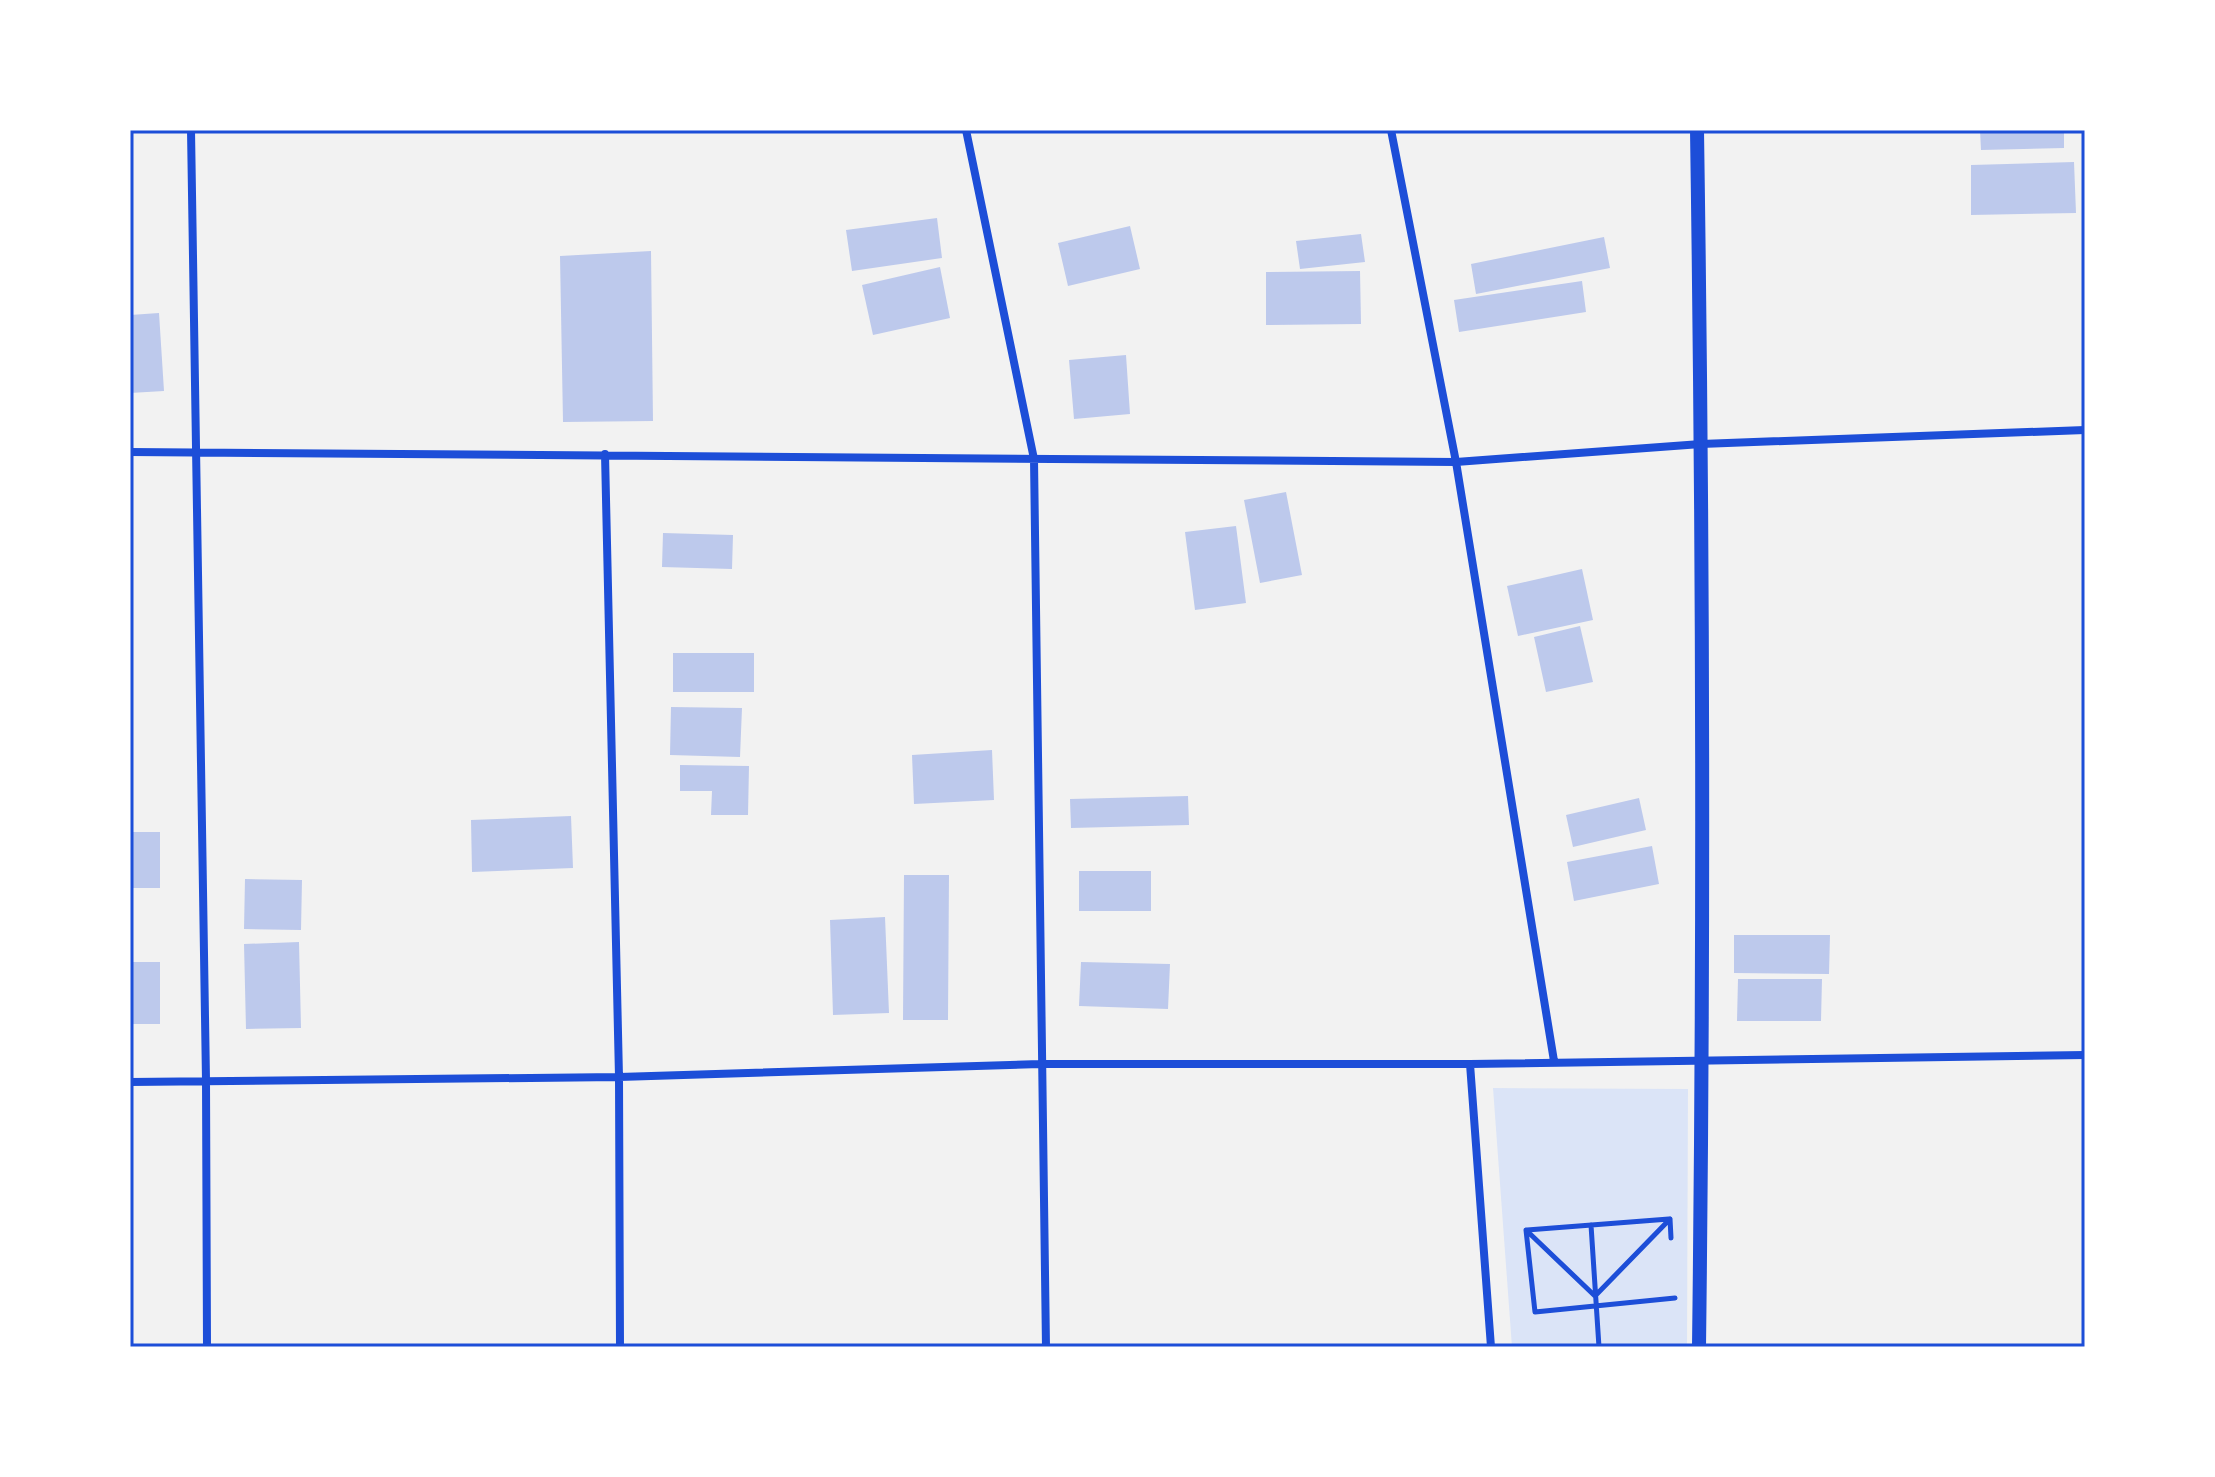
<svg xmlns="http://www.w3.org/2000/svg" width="2215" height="1477" font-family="Merriweather,serif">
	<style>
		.green { fill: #dbe4f7 }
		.building { fill: #bdc9ec }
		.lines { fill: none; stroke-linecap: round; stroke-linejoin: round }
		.path { stroke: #1d4ed8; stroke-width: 5 }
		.minor { stroke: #1d4ed8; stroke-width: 8 }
		.tertiary { stroke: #1d4ed8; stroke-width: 14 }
		.neatline { fill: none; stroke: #1d4ed8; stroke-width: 3 }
	</style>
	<rect width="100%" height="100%" fill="#f2f2f2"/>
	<path class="green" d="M1493 1088 1688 1089 1687 1347H1512Z"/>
	<path class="building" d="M1980 130H2064V148L1981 150Z
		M2074 162 2076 213 1971 215V165Z
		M937 218 942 258 852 271 846 230Z
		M1130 226 1140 269 1068 286 1058 243Z
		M1361 234 1365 262 1300 269 1296 241Z
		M1604 237 1610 268 1476 294 1471 264Z
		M651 251 653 421 563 422 560 256Z
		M940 267 950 318 873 335 862 285Z
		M1360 271 1361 324 1266 325V272Z
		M1582 281 1586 312 1459 332 1454 300Z
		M159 313 164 391 130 393V315Z
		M1126 355 1130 414 1074 419 1069 360Z
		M1286 492 1302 575 1260 583 1244 500Z
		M1236 526 1246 603 1195 610 1185 532Z
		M663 533 733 535 732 569 662 567Z
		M1582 569 1593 620 1518 636 1507 586Z
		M1580 626 1593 682 1546 692 1534 637Z
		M673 653H754V692H673Z
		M671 707 742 708 740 757 670 755Z
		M992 750 994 800 914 804 912 755Z
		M680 765 749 766 748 815H711L712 791H680Z
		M1188 796 1189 825 1071 828 1070 799Z
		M1639 798 1646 830 1573 847 1566 815Z
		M571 816 573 868 472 872 471 820Z
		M130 832H160V888H130Z
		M1652 846 1659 884 1574 901 1567 862Z
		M1079 871H1151V911H1079Z
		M904 875H949L948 1020H903Z
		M245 879 302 880 301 930 244 929Z
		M885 917 889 1013 833 1015 830 920Z
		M1734 935H1830L1829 974 1734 973Z
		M299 942 301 1028 246 1029 244 944Z
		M130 962H160V1024H130Z
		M1081 962 1170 964 1168 1009 1079 1006Z
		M1738 979H1822L1821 1021H1737Z"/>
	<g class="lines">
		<path class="path" d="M1670 1219 1671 1238
			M1591 1225 1599 1347
			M1526 1230 1535 1312 1675 1298
			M1527 1230 1669 1219
			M1527 1231 1595 1296 1670 1219"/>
		<path class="minor" d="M191 130 206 1080 207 1347
			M966 130 1034 459 1046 1347
			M1391 130 1456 462 1554 1061
			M130 452 1456 462 1701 444 2085 430
			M605 454 619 1077 620 1347
			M1470 1064 1491 1347
			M130 1082 619 1077 1040 1064H1470L2085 1055"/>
		<path class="tertiary" d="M1697 130C1703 536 1704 941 1699 1347"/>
	</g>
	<rect width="2215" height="1477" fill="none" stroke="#ffffff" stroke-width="264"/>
	<rect x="132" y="132" width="1951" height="1213" class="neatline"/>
</svg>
